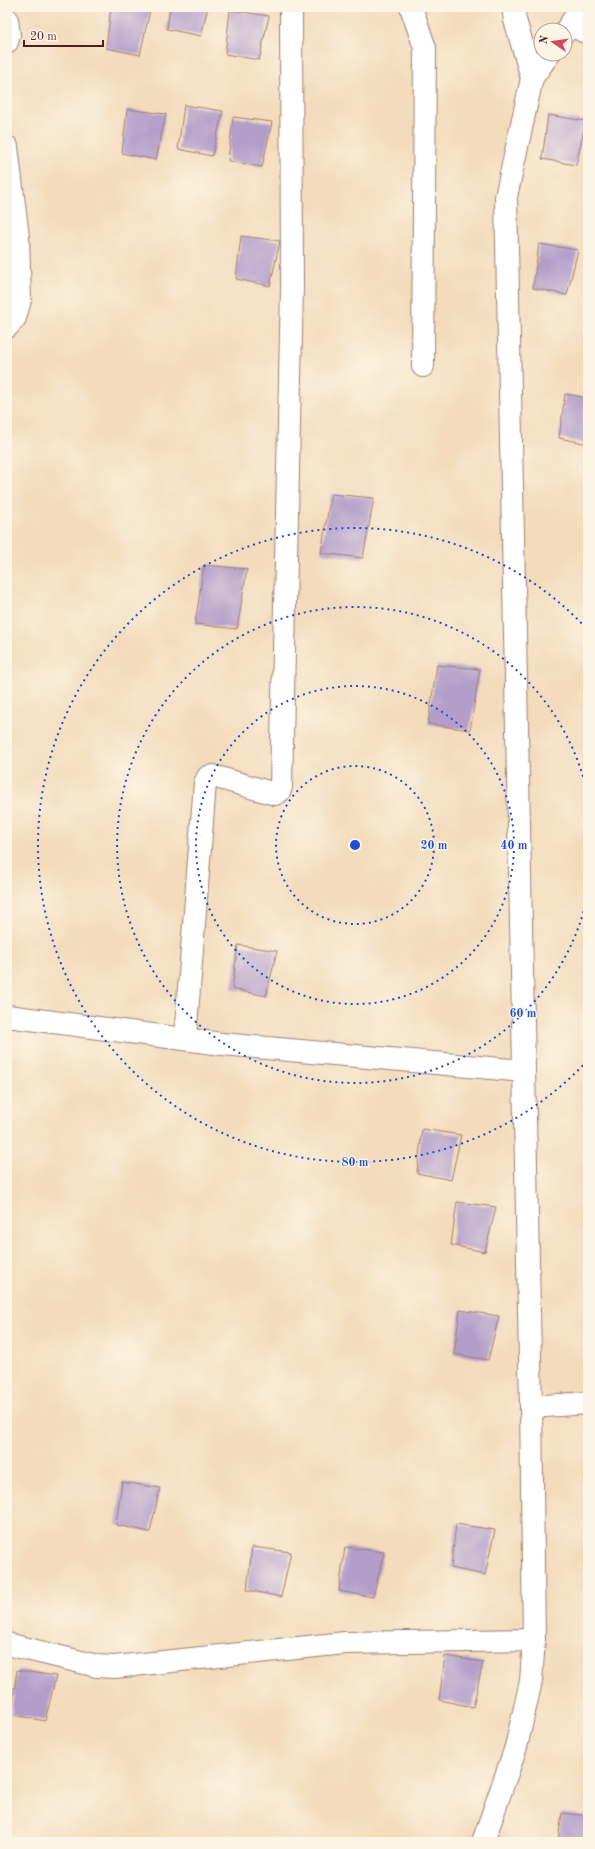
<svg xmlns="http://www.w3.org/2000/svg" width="595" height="1849" font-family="'Old Standard TT',serif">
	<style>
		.building { fill: #b39eca }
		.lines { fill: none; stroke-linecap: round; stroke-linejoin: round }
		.minor-casing { stroke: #9e7d73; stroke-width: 24 }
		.tertiary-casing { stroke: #9e7d73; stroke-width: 24 }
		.minor { stroke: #fff; stroke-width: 22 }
		.tertiary { stroke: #fff; stroke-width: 22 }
		.ring { fill: none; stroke: #1d4ed8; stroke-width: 2; stroke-dasharray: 2 4 }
		.centre { fill: #1d4ed8; stroke: #fcf5e5; stroke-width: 2 }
		.ring-label { font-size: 12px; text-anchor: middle; font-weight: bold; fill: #1d4ed8; stroke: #fcf5e5; stroke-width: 3; stroke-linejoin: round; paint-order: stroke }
	</style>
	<rect width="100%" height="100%" fill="#fcf5e5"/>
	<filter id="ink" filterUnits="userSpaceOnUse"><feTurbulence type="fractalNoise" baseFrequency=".025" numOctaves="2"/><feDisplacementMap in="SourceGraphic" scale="8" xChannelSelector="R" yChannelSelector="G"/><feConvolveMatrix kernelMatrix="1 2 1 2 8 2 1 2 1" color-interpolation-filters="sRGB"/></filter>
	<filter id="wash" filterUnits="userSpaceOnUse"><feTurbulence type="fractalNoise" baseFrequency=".012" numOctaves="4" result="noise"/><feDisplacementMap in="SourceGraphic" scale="16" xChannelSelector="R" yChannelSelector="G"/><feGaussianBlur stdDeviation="0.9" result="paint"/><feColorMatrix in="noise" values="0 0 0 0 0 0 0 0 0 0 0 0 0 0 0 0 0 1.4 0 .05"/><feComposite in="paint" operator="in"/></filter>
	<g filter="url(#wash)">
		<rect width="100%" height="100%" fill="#f3dbbb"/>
		<g id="blocks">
			<path class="building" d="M111 7H131L150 10 140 55 106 48Z
				M170 7H208L201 36 167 29Z
				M230 10 269 16 259 60 225 54Z
				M184 105 223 111 212 156 178 149Z
				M127 109 166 114 156 160 122 153Z
				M548 115 586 121 576 165 542 159Z
				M233 117 272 122 262 167 228 161Z
				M241 236 280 241 270 286 236 279Z
				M539 244 578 250 567 295 533 288Z
				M565 394 588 398V444L559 438Z
				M331 494 374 498 363 558 321 553Z
				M204 565 247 569 237 629 195 624Z
				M437 665 480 669 470 730 428 724Z
				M238 945 277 951 266 996 232 989Z
				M422 1129 461 1135 451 1180 417 1173Z
				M457 1202 496 1207 485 1252 451 1245Z
				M460 1310 499 1316 488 1360 454 1354Z
				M122 1482 160 1488 150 1532 116 1525Z
				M456 1524 495 1530 485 1575 451 1568Z
				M252 1547 291 1552 281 1597 247 1590Z
				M345 1547 384 1552 373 1597 339 1591Z
				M445 1656 483 1662 473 1707 439 1700Z
				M17 1670 56 1676 45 1721 11 1714Z
				M562 1813 588 1816V1842H558Z"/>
		</g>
	</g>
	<g filter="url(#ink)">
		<use href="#blocks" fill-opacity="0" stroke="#9e7d73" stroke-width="1"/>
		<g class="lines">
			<defs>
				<path id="minor" d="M411 7 425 48 423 366
					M513 7 515 20 532 78
					M7 19 9 35 7 42
					M570 25 588 33
					M7 147 18 237 20 300 15 318 7 327
					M7 1016 222 1044 524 1071
					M185 1039 205 783 208 777 213 776 275 794 279 792 281 787 292 287 291 7
					M531 1407 588 1403
					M7 1644 97 1666 114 1667 345 1643 534 1640"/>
				<path id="tertiary" d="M565 32 582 7
					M483 1842 516 1747 531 1681 534 1640 531 1407 506 197 532 78 549 54"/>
			</defs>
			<use href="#minor" class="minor-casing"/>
			<use href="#tertiary" class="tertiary-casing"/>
			<use href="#minor" class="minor"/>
			<use href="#tertiary" class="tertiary"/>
		</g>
	</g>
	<g class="ring">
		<circle cx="355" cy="845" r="79"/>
		<circle cx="355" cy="845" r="159"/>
		<path d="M588 894A238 238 0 1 1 588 796"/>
		<path d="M587 1061A317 317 0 1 1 587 629"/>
	</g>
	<circle cx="355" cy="845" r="6" class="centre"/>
	<g class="ring-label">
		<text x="434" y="849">20 m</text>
		<text x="514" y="849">40 m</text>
		<text x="523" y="1017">60 m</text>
		<text x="355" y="1166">80 m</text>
	</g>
	<rect width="595" height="1849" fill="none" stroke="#fcf5e5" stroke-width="24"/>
	<g transform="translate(553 42) rotate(283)"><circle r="19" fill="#fcf5e5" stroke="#b59f9b"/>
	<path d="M0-3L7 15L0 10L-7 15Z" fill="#d1495b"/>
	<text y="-6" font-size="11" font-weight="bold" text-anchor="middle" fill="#4a1f2b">N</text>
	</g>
	<path d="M24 40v6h79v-6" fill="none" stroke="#4a1f2b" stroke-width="2"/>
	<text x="30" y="40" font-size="12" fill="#4a1f2b" stroke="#fcf5e5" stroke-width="3" paint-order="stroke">20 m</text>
</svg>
